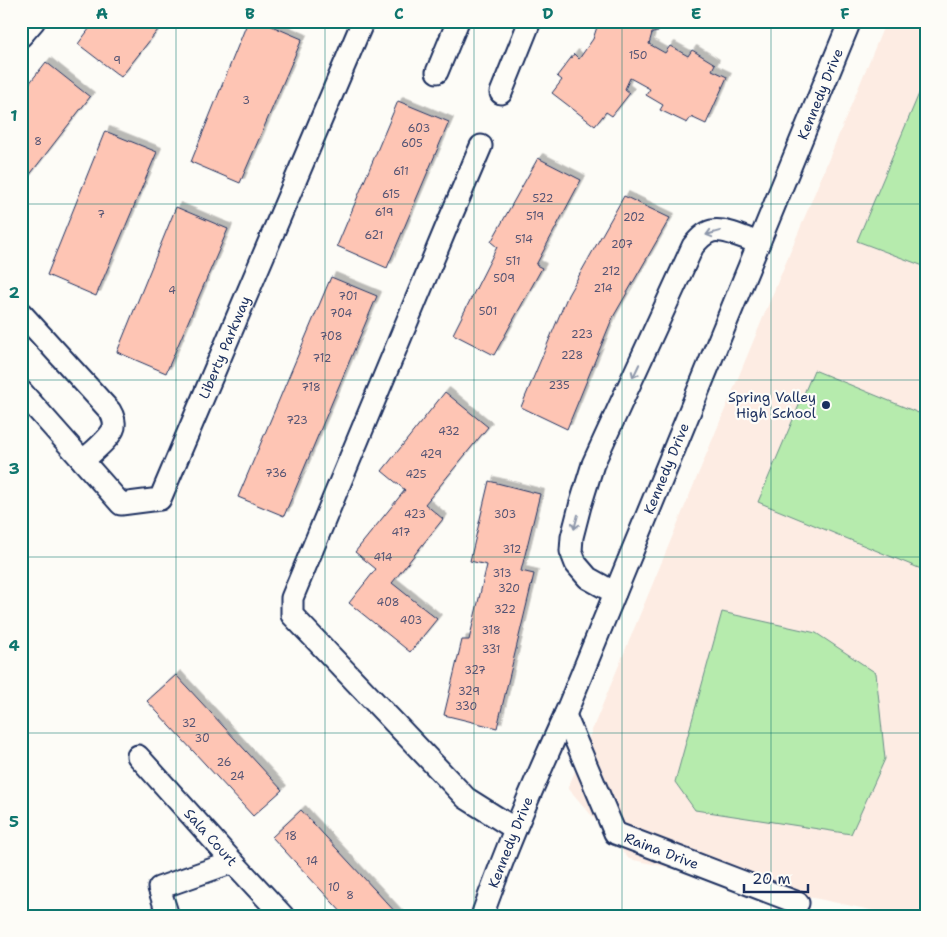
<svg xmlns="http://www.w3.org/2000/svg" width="947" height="937" font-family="'Shantell Sans',sans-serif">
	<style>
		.built { fill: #fdece3 }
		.green { fill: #b6ebad; stroke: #688d86 }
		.building { fill: #fec5b4; stroke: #1b2f5e; filter: url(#shadow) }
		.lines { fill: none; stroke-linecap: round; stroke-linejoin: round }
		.minor-casing { stroke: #1b2f5e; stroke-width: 25 }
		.minor { stroke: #fdfcf7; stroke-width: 21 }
		.oneway { stroke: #8c96aa }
		.grid { fill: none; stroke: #0f766e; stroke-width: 1; stroke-opacity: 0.55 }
		.poi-dot { fill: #1b2f5e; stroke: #fdfcf7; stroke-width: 2 }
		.labels { text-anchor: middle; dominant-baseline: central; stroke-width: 4.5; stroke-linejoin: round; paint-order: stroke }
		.number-label { font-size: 11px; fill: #545474 }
		.street-label { font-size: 14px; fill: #1b2f5e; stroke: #fdfcf7 }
		.poi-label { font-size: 14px; fill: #1b2f5e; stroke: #fdfcf7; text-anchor: end }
		.neatline { fill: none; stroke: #0f766e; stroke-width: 2 }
		.grid-label { font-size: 16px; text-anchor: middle; font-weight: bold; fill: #0f766e }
	</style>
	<defs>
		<filter id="shadow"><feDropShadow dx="4.5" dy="-4.5" stdDeviation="0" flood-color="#0004"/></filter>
	</defs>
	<rect width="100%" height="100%" fill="#fdfcf7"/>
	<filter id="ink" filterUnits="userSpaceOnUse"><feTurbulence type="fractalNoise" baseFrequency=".02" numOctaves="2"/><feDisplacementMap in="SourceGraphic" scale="10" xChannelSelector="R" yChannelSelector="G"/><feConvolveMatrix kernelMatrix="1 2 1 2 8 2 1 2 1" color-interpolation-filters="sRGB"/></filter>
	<g filter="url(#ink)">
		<path class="built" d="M886 21H926V916H899L629 859 568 788Z"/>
		<path class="green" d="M926 77V267L857 241Z
			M814 370 926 416V571L758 502Z
			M722 612 816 633 876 673 885 759 851 834 695 810 675 782Z"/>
		<path class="building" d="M95 21H165L121 77 78 44Z
			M248 21H260L302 39 240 183 191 162Z
			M599 21H661L658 32 652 33 649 44 665 53 670 46 688 56 692 50 715 64 712 70 727 77 706 124 691 117 687 123 660 110 663 105 646 95 650 89 630 78 625 89 630 93 612 116 606 112 595 126 552 93 562 80 557 76 574 54 579 59 593 39Z
			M46 62 90 97 21 186V94Z
			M398 101 449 122 387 268 337 246Z
			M105 131 157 152 96 296 47 275Z
			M538 158 581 180 536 265 542 268 494 355 453 334 497 247 491 242Z
			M624 196 670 218 612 319 567 429 521 407 568 295Z
			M176 207 228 229 166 373 117 352Z
			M331 277 377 296 284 516 238 497Z
			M445 392 488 427 425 504 443 519 392 583 437 619 410 652 349 603 376 569 355 552 405 490 382 471Z
			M489 481 540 494 521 571 534 574 497 728 444 715 462 640H469L487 565 470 561Z
			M176 675 282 790 253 816 147 701Z
			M301 810 399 916H345L272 837Z"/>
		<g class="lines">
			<defs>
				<g id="minor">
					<path d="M21 36 34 21"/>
					<path d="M437 72 458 21"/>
					<path d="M501 93 530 21"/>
					<path d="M481 146 446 228 292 598V615L466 798 515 829"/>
					<path d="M21 313 110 411C113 416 115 421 114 427 111 438 91 453 83 461"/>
					<path id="s1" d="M21 391 121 504 160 499 363 21"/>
					<path d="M615 593 588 578 576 564 571 551 572 537 580 506 593 464 693 246C698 240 704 233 712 231 725 228 746 239 759 243"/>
					<path id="s2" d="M565 715 615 833 798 903"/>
					<path id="s3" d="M138 756 233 862 283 916"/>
					<path d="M168 916 159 888 233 862"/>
					<path id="s4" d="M482 916C506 847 535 781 565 715L850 21"/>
				</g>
			</defs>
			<use href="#minor" class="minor-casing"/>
			<use href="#minor" class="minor"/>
		</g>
		<defs><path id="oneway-shaft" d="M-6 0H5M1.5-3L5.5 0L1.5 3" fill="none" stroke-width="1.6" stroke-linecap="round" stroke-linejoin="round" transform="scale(1.25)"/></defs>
		<g class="oneway">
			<use href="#oneway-shaft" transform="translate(713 233) rotate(164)"/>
			<use href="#oneway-shaft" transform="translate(636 371) rotate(115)"/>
			<use href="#oneway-shaft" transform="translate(576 522) rotate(105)"/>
		</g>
	</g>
	<path class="grid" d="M176 21V916M325 21V916M474 21V916M622 21V916M771 21V916M21 204H926M21 380H926M21 557H926M21 733H926"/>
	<circle class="poi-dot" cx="826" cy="405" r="5"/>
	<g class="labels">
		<g class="number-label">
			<text x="638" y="55">150</text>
			<text x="117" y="60">9</text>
			<text x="246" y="100">3</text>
			<text x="419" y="128">603</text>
			<text x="38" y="141">8</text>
			<text x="412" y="143">605</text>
			<text x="401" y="171">611</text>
			<text x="391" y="194">615</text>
			<text x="543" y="198">522</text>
			<text x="384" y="212">619</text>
			<text x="101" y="214">7</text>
			<text x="535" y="216">519</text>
			<text x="634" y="217">202</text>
			<text x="374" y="235">621</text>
			<text x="524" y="239">514</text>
			<text x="622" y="244">207</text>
			<text x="513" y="261">511</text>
			<text x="611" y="271">212</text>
			<text x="504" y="278">509</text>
			<text x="603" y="288">214</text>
			<text x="172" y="290">4</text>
			<text x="348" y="296">701</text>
			<text x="488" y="311">501</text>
			<text x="341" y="313">704</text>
			<text x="582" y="334">223</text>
			<text x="331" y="336">708</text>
			<text x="572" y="355">228</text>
			<text x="322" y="358">712</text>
			<text x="559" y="385">235</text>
			<text x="311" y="387">718</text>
			<text x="297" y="420">723</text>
			<text x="449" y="431">432</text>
			<text x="431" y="454">429</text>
			<text x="276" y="473">736</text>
			<text x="416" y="474">425</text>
			<text x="415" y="514">423</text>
			<text x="505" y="514">303</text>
			<text x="401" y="532">417</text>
			<text x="512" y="549">312</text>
			<text x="383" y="557">414</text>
			<text x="502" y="573">313</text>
			<text x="509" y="588">320</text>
			<text x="388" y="602">408</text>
			<text x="505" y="609">322</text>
			<text x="411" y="620">403</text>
			<text x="491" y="630">318</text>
			<text x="491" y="649">331</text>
			<text x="475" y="670">327</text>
			<text x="469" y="691">329</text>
			<text x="466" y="706">330</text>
			<text x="189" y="723">32</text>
			<text x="202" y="738">30</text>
			<text x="224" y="762">26</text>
			<text x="237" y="776">24</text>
			<text x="291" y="836">18</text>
			<text x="312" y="861">14</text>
			<text x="334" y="887">10</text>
			<text x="350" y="895">8</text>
		</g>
		<g class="street-label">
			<text stroke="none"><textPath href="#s4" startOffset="889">Kennedy Drive</textPath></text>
			<text stroke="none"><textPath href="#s1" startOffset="355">Liberty Parkway</textPath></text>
			<text stroke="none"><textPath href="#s4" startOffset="484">Kennedy Drive</textPath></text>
			<text stroke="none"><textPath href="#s3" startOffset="109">Sala Court</textPath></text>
			<text stroke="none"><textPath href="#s4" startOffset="79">Kennedy Drive</textPath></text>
			<text stroke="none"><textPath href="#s2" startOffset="178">Raina Drive</textPath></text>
		</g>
		<g class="poi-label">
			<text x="816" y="397">Spring Valley<tspan x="816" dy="16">High School</tspan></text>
		</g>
	</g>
	<rect width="947" height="937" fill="none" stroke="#fdfcf7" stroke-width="55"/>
	<path d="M744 884v8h64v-8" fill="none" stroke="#1b2f5e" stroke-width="2.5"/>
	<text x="752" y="884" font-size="15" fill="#1b2f5e" stroke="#fdfcf7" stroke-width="4" paint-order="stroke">20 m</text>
	<rect x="28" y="28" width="892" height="882" class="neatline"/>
	<g class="grid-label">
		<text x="102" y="19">A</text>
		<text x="250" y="19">B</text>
		<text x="399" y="19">C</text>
		<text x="548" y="19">D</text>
		<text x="696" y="19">E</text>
		<text x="845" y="19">F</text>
		<text x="14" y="121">1</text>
		<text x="14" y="298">2</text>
		<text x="14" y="474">3</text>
		<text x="14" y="651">4</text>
		<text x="14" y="827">5</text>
	</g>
</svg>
